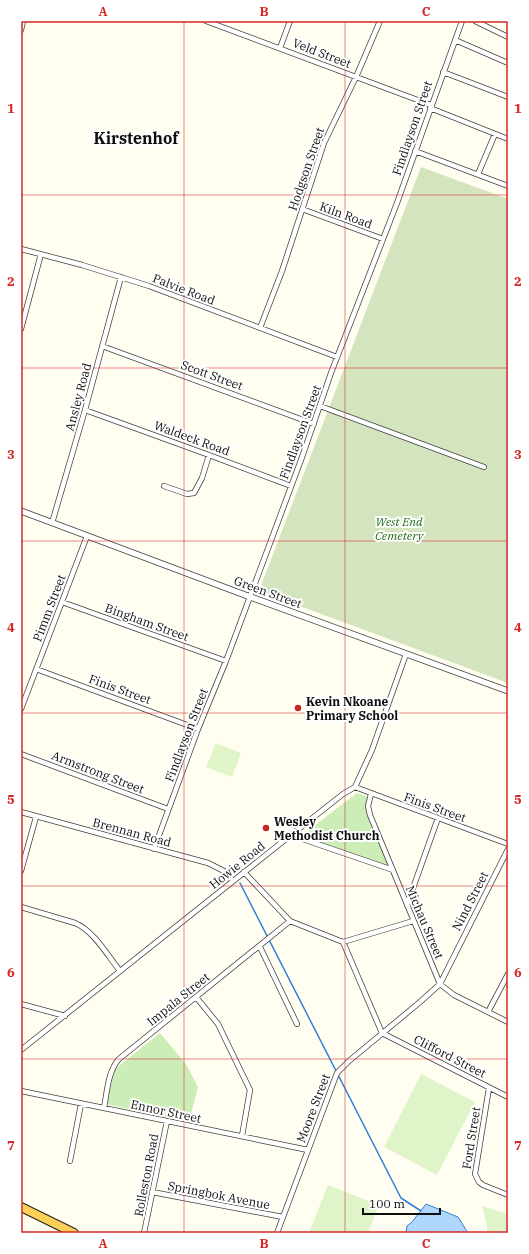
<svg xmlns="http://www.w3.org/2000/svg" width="529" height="1254" font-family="'IBM Plex Serif',serif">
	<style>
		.green { fill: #ccedb5 }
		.cemetery { fill: #d3e4be }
		.pitch { fill: #dff4c8 }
		.water { fill: #afd6fb; stroke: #3082d9 }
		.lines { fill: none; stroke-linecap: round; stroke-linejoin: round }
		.stream { stroke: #3082d9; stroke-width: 1.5 }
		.minor-casing { stroke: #414141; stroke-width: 6 }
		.tertiary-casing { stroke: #414141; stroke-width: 7 }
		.trunk-casing { stroke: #1f1f1f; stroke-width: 10 }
		.minor { stroke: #fff; stroke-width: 4.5 }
		.tertiary { stroke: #fff; stroke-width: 5.5 }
		.trunk { stroke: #ffd057; stroke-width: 8 }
		.grid { fill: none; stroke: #d62828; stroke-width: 1; stroke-opacity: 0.55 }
		.poi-dot { fill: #cb2619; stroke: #fff; stroke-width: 1.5 }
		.labels { text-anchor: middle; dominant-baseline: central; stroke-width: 4; stroke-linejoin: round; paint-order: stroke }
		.street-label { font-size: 12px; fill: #0e0e0e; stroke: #fff }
		.park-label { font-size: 12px; font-style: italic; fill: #206c18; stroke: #fff }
		.poi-label { font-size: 12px; font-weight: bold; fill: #0e0e0e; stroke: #fff; text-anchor: start }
		.district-label { font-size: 16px; font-weight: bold; fill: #0e0e0e; stroke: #fff }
		.neatline { fill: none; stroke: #d62828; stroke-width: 1.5 }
		.grid-label { font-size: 13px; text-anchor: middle; font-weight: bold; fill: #d62828 }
	</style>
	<rect width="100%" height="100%" fill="#fffef0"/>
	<path class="green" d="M357 793 366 796 368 799 366 808 367 814 389 866 305 837V833Z
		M160 1033 186 1064 198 1087 189 1122 106 1104 115 1069Z"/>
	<path class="cemetery" d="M421 167 508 199V683L259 591Z"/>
	<path class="pitch" d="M216 743 241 753 232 777 206 767Z
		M421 1074 475 1102 437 1175 384 1147Z
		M328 1185 379 1205 368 1233H309Z
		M482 1206 508 1214V1233H487V1227Z"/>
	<path class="water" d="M426 1204 458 1217 468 1233H406L407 1226 412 1222Z"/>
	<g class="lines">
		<path class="stream" d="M240 883 401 1198 421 1211"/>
		<defs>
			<path id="minor" d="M206 21 431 105
				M475 21 508 37
				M21 30 23 21
				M455 40 508 63
				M280 48 290 21
				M443 72 508 97
				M430 108 508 139
				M415 151 508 186
				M478 174 495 134
				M302 209 383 239
				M21 249 82 265 149 286 337 357
				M260 328 282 271 324 143 356 77 380 21
				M21 329 41 254
				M102 346 314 424
				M320 406 484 467
				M85 410 209 455 291 486
				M164 486 187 494 194 493 202 478 209 455
				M52 523 85 410 121 277
				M62 602 226 661
				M36 669 198 729
				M21 709 87 536
				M21 754 168 809
				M355 787 508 844
				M371 794 368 806 370 815 440 984 454 995 508 1022
				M21 812 208 863 224 871 233 881
				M291 835 393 870
				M154 849 198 729 226 661 301 460 331 373 397 203 462 21
				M21 871 36 817
				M244 872 290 921 343 942 413 921
				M407 905 438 818
				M21 907 75 923C93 930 108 956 120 971
				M343 942 382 1033 508 1097
				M260 947 297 1024
				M196 997 218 1024 250 1090 242 1136
				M21 1004 65 1016
				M488 1012 508 974
				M21 1050 291 835 343 794 355 787 372 750 406 654
				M489 1088 475 1174 479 1182 483 1185 508 1195
				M21 1091 308 1150
				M104 1108C107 1092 108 1071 119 1059L290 921
				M70 1161 81 1104
				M152 1192 283 1217
				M144 1233 167 1121
				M277 1233 337 1073 349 1061 420 1002 440 984 508 849"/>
			<path id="tertiary" d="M21 511 245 595 508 691"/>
			<path id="trunk" d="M21 1207 74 1233"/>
		</defs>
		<use href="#minor" class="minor-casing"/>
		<use href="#tertiary" class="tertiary-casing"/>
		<use href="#trunk" class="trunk-casing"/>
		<use href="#minor" class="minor"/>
		<use href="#tertiary" class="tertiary"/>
		<use href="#trunk" class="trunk"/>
	</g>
	<path class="grid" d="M184 21V1233M345 21V1233M21 195H508M21 368H508M21 541H508M21 713H508M21 886H508M21 1059H508"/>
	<g class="poi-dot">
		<circle cx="298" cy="708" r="4"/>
		<circle cx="266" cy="828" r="4"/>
	</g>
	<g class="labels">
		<g class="street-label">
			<text transform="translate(322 53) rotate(21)">Veld Street</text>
			<text transform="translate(412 128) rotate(-71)">Findlayson Street</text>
			<text transform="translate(306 169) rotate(-71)">Hodgson Street</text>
			<text transform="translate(346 215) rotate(20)">Kiln Road</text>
			<text transform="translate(184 289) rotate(21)">Palvie Road</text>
			<text transform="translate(212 375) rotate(20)">Scott Street</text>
			<text transform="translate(78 397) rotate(-75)">Ansley Road</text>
			<text transform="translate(300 432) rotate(-70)">Findlayson Street</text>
			<text transform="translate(192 438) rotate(20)">Waldeck Road</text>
			<text transform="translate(268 592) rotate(20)">Green Street</text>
			<text transform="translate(49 608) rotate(-69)">Pimm Street</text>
			<text transform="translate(147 622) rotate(20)">Bingham Street</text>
			<text transform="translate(120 689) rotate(20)">Finis Street</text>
			<text transform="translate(186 735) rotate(-69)">Findlayson Street</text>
			<text transform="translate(98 772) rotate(21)">Armstrong Street</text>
			<text transform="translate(435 807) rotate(20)">Finis Street</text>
			<text transform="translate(132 832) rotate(15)">Brennan Road</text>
			<text transform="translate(237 865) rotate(-39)">Howie Road</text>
			<text transform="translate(470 901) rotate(-63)">Nind Street</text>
			<text transform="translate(425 922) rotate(67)">Michau Street</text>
			<text transform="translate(178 999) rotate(-39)">Impala Street</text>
			<text transform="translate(450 1056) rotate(27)">Clifford Street</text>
			<text transform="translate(313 1108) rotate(-69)">Moore Street</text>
			<text transform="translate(166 1111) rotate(12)">Ennor Street</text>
			<text transform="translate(471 1138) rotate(-81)">Ford Street</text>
			<text transform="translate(146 1175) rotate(-79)">Rolleston Road</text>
			<text transform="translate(219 1195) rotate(11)">Springbok Avenue</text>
		</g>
		<g class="park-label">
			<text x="399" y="521">West End<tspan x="399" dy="14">Cemetery</tspan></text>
		</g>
		<g class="poi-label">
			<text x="306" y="701">Kevin Nkoane<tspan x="306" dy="14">Primary School</tspan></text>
			<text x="274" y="821">Wesley<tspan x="274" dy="14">Methodist Church</tspan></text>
		</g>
		<g class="district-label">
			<text x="136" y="138">Kirstenhof</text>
		</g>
	</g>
	<rect width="529" height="1254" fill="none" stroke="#ffffff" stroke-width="44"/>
	<path d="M363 1208v6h77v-6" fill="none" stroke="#0e0e0e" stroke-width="2"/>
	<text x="369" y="1208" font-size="12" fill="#0e0e0e" stroke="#ffffff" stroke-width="3" paint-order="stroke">100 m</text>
	<rect x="22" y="22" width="485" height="1210" class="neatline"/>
	<g class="grid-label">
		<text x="103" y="16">A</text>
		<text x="264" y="16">B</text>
		<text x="426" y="16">C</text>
		<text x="11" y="113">1</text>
		<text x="518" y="113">1</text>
		<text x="11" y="286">2</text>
		<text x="518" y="286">2</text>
		<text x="11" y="459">3</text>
		<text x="518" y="459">3</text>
		<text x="11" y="632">4</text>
		<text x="518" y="632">4</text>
		<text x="11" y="804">5</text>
		<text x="518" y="804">5</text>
		<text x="11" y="977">6</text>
		<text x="518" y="977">6</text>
		<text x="11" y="1150">7</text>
		<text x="518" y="1150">7</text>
		<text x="103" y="1248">A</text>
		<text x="264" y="1248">B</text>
		<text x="426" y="1248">C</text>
	</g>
</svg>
